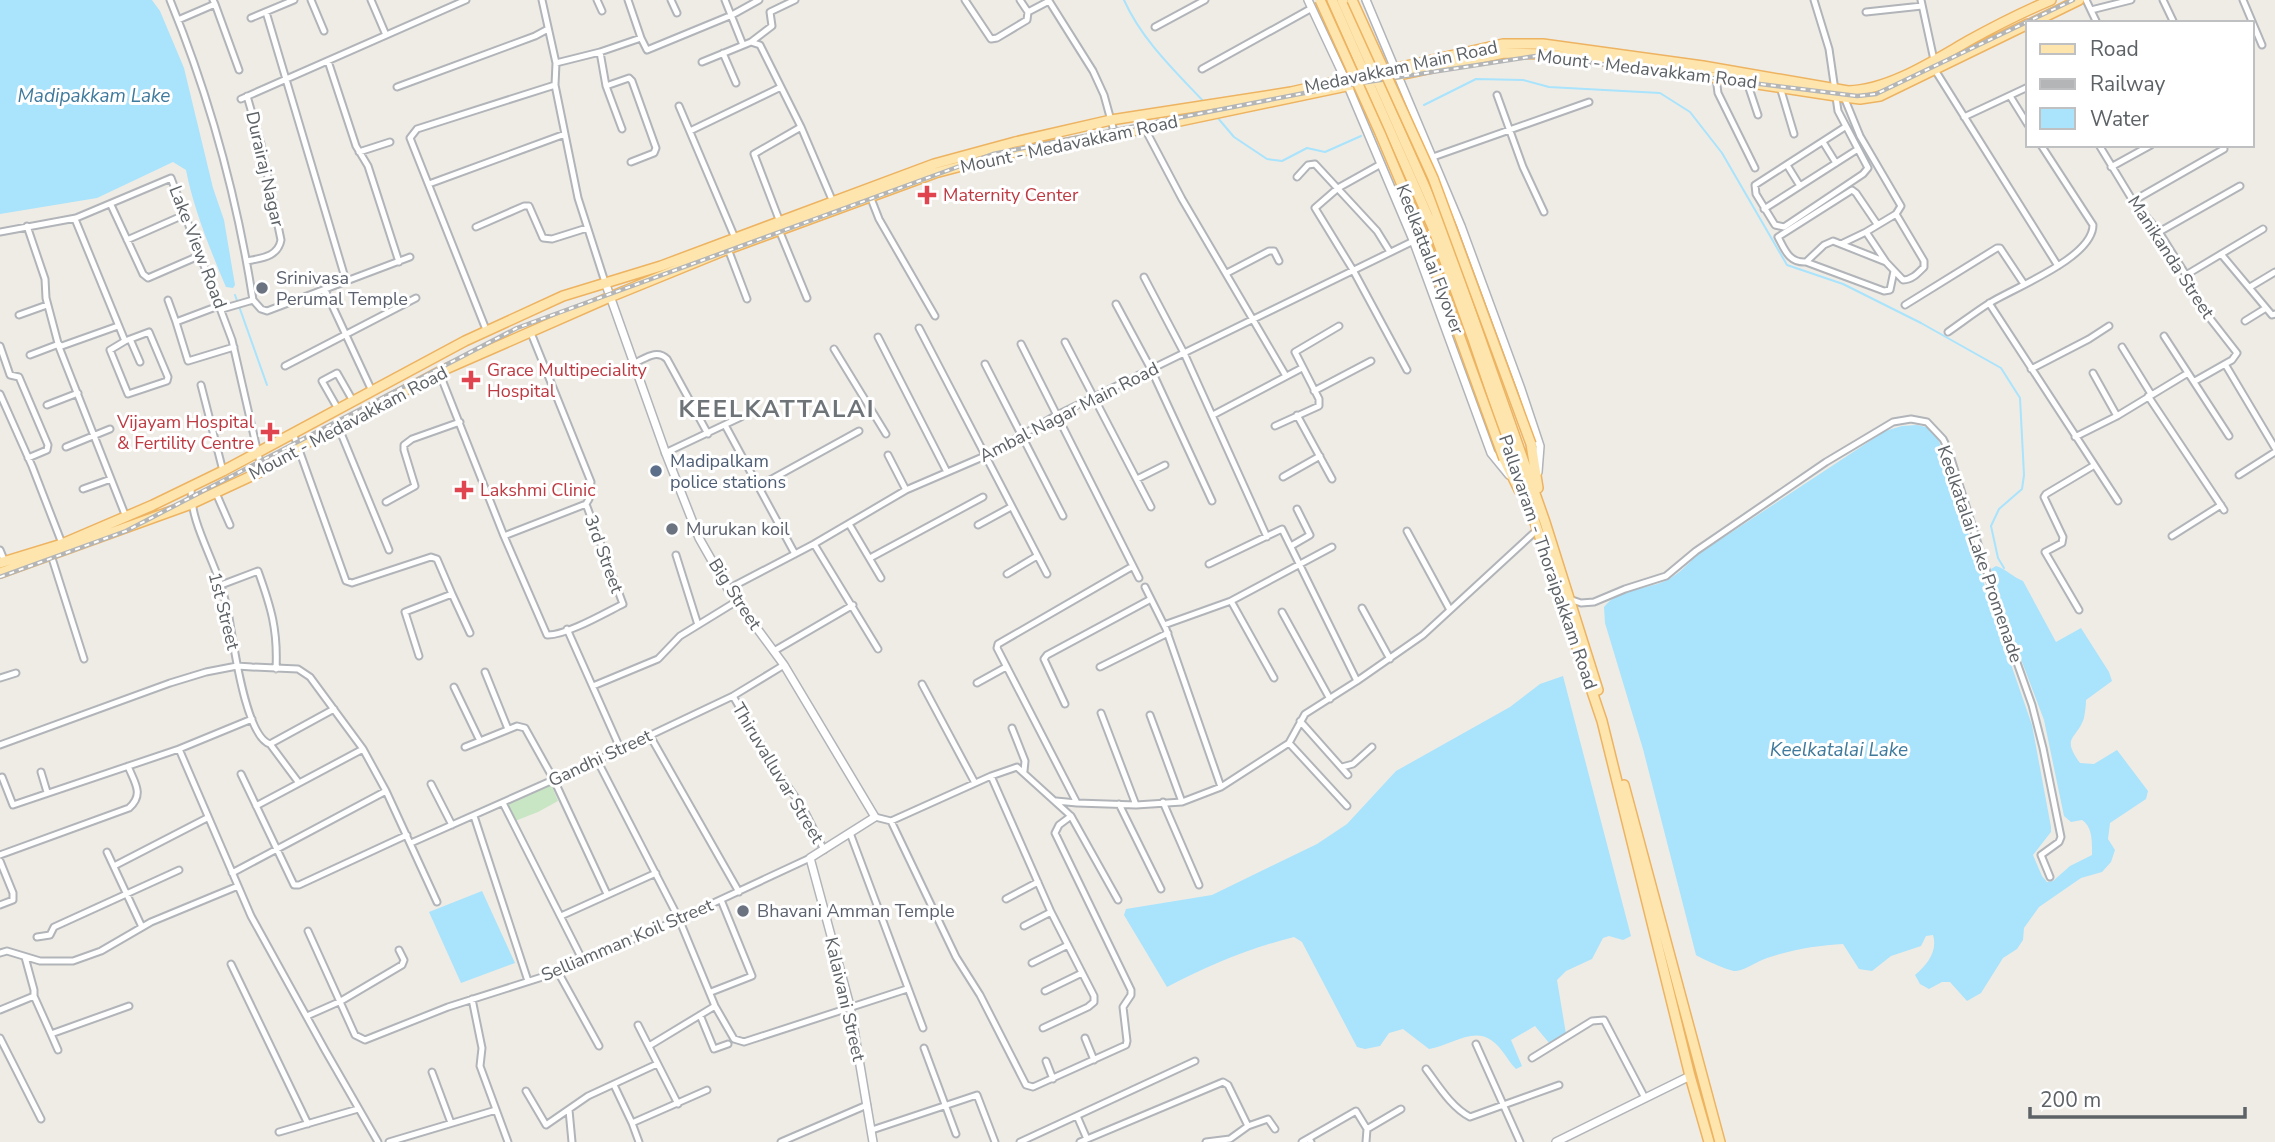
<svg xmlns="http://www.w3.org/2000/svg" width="2275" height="1142" font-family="'Nunito Sans',sans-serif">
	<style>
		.green { fill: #c8e6c3 }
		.water { fill: #a9e3fc }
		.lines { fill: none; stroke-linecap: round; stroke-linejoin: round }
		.stream { stroke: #a9e3fc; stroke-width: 2 }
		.minor-casing { stroke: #b1b4b8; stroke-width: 9 }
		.tertiary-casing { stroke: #b1b4b8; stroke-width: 10 }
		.primary-casing { stroke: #edb361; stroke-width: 12 }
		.minor { stroke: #fff; stroke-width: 5 }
		.tertiary { stroke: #fff; stroke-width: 7 }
		.primary { stroke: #fde5ad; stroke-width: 9 }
		.rail-casing { stroke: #b4b5b6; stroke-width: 4.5 }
		.rail { stroke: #fff; stroke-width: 2; stroke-dasharray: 5; stroke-linecap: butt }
		.primary-bridge-casing { stroke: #edb361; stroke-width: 12; stroke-linecap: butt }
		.primary-bridge { stroke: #fde5ad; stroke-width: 9 }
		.health-dot { fill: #e0444e; stroke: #fff; stroke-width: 2.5 }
		.worship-dot { fill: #6b7280; stroke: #fff; stroke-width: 2.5 }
		.service-dot { fill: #5c6f8a; stroke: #fff; stroke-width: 2.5 }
		.labels { text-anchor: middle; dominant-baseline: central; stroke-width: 6; stroke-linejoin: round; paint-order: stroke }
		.street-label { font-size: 18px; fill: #5d6266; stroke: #fff }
		.health-label { font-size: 18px; fill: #be3a42; stroke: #fff; text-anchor: start }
		.worship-label { font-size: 18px; fill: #5b616d; stroke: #fff; text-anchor: start }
		.service-label { font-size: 18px; fill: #4e5e75; stroke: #fff; text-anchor: start }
		.water-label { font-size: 19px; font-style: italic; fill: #3f7a9d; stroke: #fff }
		.district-label { font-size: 24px; font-weight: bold; letter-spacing: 2px; fill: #6e7478; stroke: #fff }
	</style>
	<rect width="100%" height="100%" fill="#efece6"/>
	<path class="green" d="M551 784 558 801 538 812 515 821 505 805Z"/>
	<path class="water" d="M0 0H152L160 11 184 68 213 188 224 220 235 285 233 288 226 287C211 252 193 207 186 170L173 162 97 198 0 214Z
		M1917 425 1930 428 1938 438 1996 621 2032 725 2051 827V832L2033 855 2042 876 2047 882 2053 881 2070 866 2092 855C2092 843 2093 827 2082 820L2071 822 2064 816 2044 720 1994 588 1991 569 1996 566C2006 569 2013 577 2023 581L2056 642 2081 628 2109 672 2112 681 2086 700C2086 706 2085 712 2084 718 2076 741 2061 736 2080 763L2094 764 2117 750 2148 791 2146 799 2110 823 2108 839 2115 850 2111 862 2102 872 2081 878 2039 907 2024 928 2023 940 2017 949 2003 958 1981 993 1967 1001 1950 982H1942L1929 989 1920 984 1915 975C1927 965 1938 951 1933 935L1926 936 1921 946 1891 956 1872 971 1859 969 1843 944C1819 945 1790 950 1767 958 1757 961 1746 970 1736 971 1731 972 1700 958 1696 955L1643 749 1605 623 1604 607C1619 588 1645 590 1665 581 1679 575 1689 562 1700 553L1885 431 1902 426Z
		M1563 676 1631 936 1623 940 1609 936 1603 938 1592 959 1566 971 1557 980 1566 1034 1550 1044 1535 1026 1511 1040 1522 1066 1516 1069C1507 1060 1502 1047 1491 1040 1473 1027 1449 1046 1429 1049L1403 1029 1389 1033 1380 1046 1365 1049 1357 1047 1302 942 1294 937C1250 948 1207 966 1167 987L1124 915 1126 909 1212 895 1317 844 1347 824 1396 771 1510 707 1540 684Z
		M482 891 515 963 461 983 429 912Z"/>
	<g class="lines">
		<path class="stream" d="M1124 0C1142 40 1174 70 1204 102
			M1424 105 1476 79 1523 80 1549 87 1660 93 1690 112 1722 153 1787 265 1843 284 1921 323 2001 368 2020 398 2024 475 2022 489 1999 509 1991 526 1998 558 2004 568
			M1217 117 1234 137 1267 159 1282 161 1307 148 1325 152 1361 136
			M235 295 267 385"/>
		<defs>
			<path id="minor" d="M170 0C209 95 237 198 253 300L261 309 267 311 410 257
				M311 0 324 31
				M371 0 386 35
				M542 0 556 63 555 85 578 198 605 282
				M597 0 602 11
				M628 0 641 38
				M671 0 677 13
				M725 0 743 45
				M965 0 991 39 997 38 1027 20 1028 12
				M1020 0 1028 12 1049 1 1093 71 1104 95 1115 135
				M1814 0 1829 49 1838 111 1868 168 1863 174 1784 227 1775 225 1756 194 1755 185 1845 127
				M1921 0 1934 60
				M2086 0 2097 23
				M2163 0 2174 23
				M2243 0 2262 45
				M215 4 239 70
				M2091 10 2131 0
				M266 12 346 281
				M1866 12 1922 6
				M251 18 294 0
				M178 20 215 4 213 0
				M1155 27 1205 0
				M751 42 760 45 801 127 833 202
				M600 52 606 86 629 78 632 81 656 148 654 153 631 162
				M723 53 736 83
				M328 61 356 146 368 166 399 262
				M702 62 751 42 772 26 770 12 795 0
				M556 63 600 52 641 38 647 50 732 15 759 0
				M1202 69 1312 8
				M1935 70 2058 266
				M1716 78 1718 93 1755 168
				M1747 82 1758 115
				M606 86 622 129
				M397 87 535 36 548 29
				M1780 87 1794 134
				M1497 95 1523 167 1544 212
				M2010 96 2028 125
				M1844 97 1860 136 1901 206 1896 214
				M241 99 466 0
				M679 106 735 238
				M1964 117 2028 87
				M1144 127 1182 199 1286 376
				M690 131 781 87
				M1823 142 1836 163
				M2099 145 2133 201 2159 232 2186 275 2205 312 2237 353 2232 360 2195 381
				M359 152 390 142
				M1433 157 1589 102
				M1381 164 1338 188 1315 208 1353 270 1407 370
				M1787 165 1800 186
				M2111 167 2151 145
				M1297 177 1308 165 1315 164 1377 231 1390 252
				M429 184 565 134
				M870 196 879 219 935 316
				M2133 201 2224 149
				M111 205 143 274 148 278 194 258
				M1764 209 1858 149
				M1896 214 1924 261V267C1918 273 1912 280 1903 280L1886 262 1866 232Z
				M75 219 125 341 149 332 168 377 167 381 128 394 110 350 125 341
				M780 222 754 154 801 127
				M1877 224 1856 193 1852 190 1778 237C1785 250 1789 263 1806 262L1824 245 1833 241 1886 262
				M27 226 45 279 46 298 59 347 126 517
				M476 227 524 206H529L543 238 552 239 587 228
				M779 230 807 298
				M0 232 76 218 171 178 232 340 262 471
				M2159 232 2240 186
				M127 240 177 218
				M1841 244 1866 232
				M728 249 747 299
				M2221 254 2272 315 2275 314
				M247 261C261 258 278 257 281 240L261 144 247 96
				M1806 262 1884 291 1890 290 1894 271
				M1227 273 1269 251H1274L1279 261
				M2186 275 2263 229
				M1144 277 1184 353 1267 537
				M2250 287 2275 272
				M325 290 372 391
				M168 300 176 322 221 305
				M1989 303 2118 501
				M1116 304 1151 369 1212 501
				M1905 305 1997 248H2000L2024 284
				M222 309 253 300
				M19 315 47 305
				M2245 321 2266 308
				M176 322 188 361 234 347
				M919 328 1047 574
				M487 332 410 138 417 129 555 85
				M1948 332C1961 323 1974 313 1988 304 2013 288 2093 258 2093 225L2041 145
				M531 333 591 482 589 499 586 504
				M2164 336 2229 436
				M878 337 947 472
				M130 339 140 362
				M1065 342 1151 507
				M1021 344 1139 578
				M0 346 10 375 19 377 48 445 47 450 28 458
				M59 347 118 326
				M2122 347 2151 394
				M834 349 886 434
				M30 355 59 344
				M635 363C646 358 657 349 667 359L708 434
				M985 364 1063 516
				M2225 364 2275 448
				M285 366 416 298
				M2031 369 2089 339 2109 326
				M439 372 504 536 547 635C565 636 605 613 623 604L586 504
				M2093 373 2117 416
				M201 385 223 471
				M1314 391 1371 361
				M0 394 32 466 63 546
				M2148 396 2224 510
				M47 405 78 393
				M338 409 322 381 337 373 353 401
				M1213 415 1302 368
				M1297 415 1332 479
				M725 425 795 554
				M338 426 389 550
				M1275 426 1319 406V399L1295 352 1339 326
				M293 433 346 581 352 583 431 557 437 559 452 594 405 612 419 656
				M2075 437 2117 416 2188 373
				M66 447 110 429
				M665 453 741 417
				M888 455 906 490
				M2239 475 2275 452
				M1283 477 1320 456
				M1137 479 1165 465
				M759 486 859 431
				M191 487C190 520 210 552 220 583 225 598 229 615 231 630 235 653 247 737 270 744L299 783
				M83 489 111 479
				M216 493 230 525
				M386 502 415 486 404 450V445L412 439 460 422
				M849 524 881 578
				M978 525 1011 507
				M1407 531 1450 610
				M504 536 586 504
				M2172 536 2221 505
				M814 544 878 649
				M1291 546 1310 535 1297 509
				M0 550 5 562
				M51 555 84 659
				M676 555 698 625
				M870 558 983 497
				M1209 564 1282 529 1357 681
				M1133 566 998 644 997 648 1077 803 1136 805 1182 802 1221 787 1289 743 1305 714 1357 681 1423 635 1538 529
				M1007 574 1037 556
				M221 585 258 571C271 607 278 630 276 669
				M1145 587 1166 629 1221 787
				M728 589 814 544 906 490 985 456 1057 415 1434 231
				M452 594 470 633
				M1569 599 1581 603 1594 602 1625 589 1666 576 1696 551 1826 462 1893 422 1911 419 1927 422 1943 439 1948 449 2003 623 2032 705 2043 748 2061 837 2059 842 2041 855 2050 877
				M1231 601 1332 547
				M1362 608 1390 659
				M2079 610 2045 552 2062 543 2063 537 2044 497 2046 494 2093 466
				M1282 612 1330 699
				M1164 625 1231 601 1274 678
				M567 629 620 748
				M774 651 853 605
				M1100 667 1168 633
				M485 672 508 729
				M0 678 16 673
				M977 683 1006 667
				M922 684 975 783
				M593 686 658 659 680 636 737 601
				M454 687 480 741
				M733 696 772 764 803 808 824 850
				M1065 704 1044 659 1047 655 1151 599
				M1101 713 1136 805
				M1150 715 1182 802
				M252 719 179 749 251 916 325 1050 378 1142
				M1300 721 1348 775
				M1012 728 1025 761 1024 771
				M649 734 739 892
				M1289 743 1347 806
				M270 744 334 709
				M0 745 170 683 206 672 237 666 252 667 298 669 310 677 363 749 386 791 437 902
				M465 747 517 726 525 728 554 780 607 894
				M597 760 679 919 715 1006 734 1039 744 1042 907 989
				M1342 767 1353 764 1372 747
				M41 772 47 792
				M241 774 294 885H299L407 835
				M991 776 1051 912 1094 996V1002L1088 1007 1043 1028
				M2 777 13 805 179 749
				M431 784 452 825
				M1056 801 1077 803
				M1163 802 1199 885
				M503 803 583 961
				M1119 804 1161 889
				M256 806 363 749
				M474 816 528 981
				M875 817 891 821 991 776 1017 767 1071 816 1118 900
				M891 821 956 957 980 995 1026 1085 1033 1087 1126 1045 1127 1041 1123 1007 1131 995V990L1055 833 1059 825 1071 816
				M850 833 923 1028
				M411 843 596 761 733 696 784 665
				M107 852 142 927
				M0 855 129 808C145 794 134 782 128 766
				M0 861 13 893V900L0 905
				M114 866 207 818
				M232 873 386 791
				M1006 899 1038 882
				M561 916 656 873
				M1024 926 1051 912
				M308 931 355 1035 365 1040 448 1007 558 972 679 919 810 858
				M37 937 50 935 54 927 179 870
				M0 953 7 951 40 961H73L101 951 151 922 238 886
				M1032 963 1068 945
				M231 964 308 1124
				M558 972 599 1046
				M1045 991 1082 973
				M711 992 752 976 721 900
				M34 996 51 1034 129 1006
				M472 999 482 1048 480 1066 508 1142
				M0 1010 34 996V990L25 957
				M700 1015 714 1049 728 1044
				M307 1016 341 1001 402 965 404 960 399 950
				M638 1025 678 1104
				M51 1034 58 1050
				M0 1038 41 1119
				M1085 1038 1094 1060
				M1476 1044 1520 1142
				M649 1046 715 1006
				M924 1048 956 1134
				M1532 1058 1592 1021 1604 1020 1645 1098
				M1046 1061 1053 1079
				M1426 1069C1438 1085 1451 1107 1470 1117L1559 1085
				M432 1072 451 1123
				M614 1085 632 1123
				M526 1091 546 1125 588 1096 657 1064
				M569 1110 572 1142
				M1077 1116 1087 1139
				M1367 1129 1401 1109
				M872 1130 977 1095 995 1142
				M279 1132 358 1109
				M1309 1138 1356 1111 1367 1129 1366 1142
				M389 1142 496 1110
				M639 1142 632 1123 707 1090
				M781 1142 867 1105
				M1020 1142 1195 1061
				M1080 1142 1223 1082 1228 1085 1248 1126 1268 1119 1275 1129
				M1206 1142 1230 1139 1248 1126
				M1302 1142 1309 1138 1311 1142"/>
			<path id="tertiary" d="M1308 0 1345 79 1413 240 1491 453 1509 475
				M1366 0 1461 226 1521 389 1540 446 1538 472
				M605 282 666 454 699 538 728 589 784 665 875 817 810 858 850 1006 873 1142
				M1556 1142 1690 1076"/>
			<path id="primary" d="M1332 0 1433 228 1473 339 1602 721 1690 1076 1709 1142
				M1342 0 1436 212 1545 522 1598 690
				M2032 23 2079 0
				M1531 444 1538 488
				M1504 459 1519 490
				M0 563 62 544 153 505 223 471 465 341 563 296 661 266 934 164 1015 142 1111 120 1291 92 1503 44H1543L1703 66 1848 91C1889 90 1933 61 1968 41 1995 26 2023 12 2051 0
				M0 573 191 504 262 471 299 447 439 372 610 297 728 249 935 173 1015 152 1104 137 1504 53 1545 54 1591 59 1836 96 1860 99 1880 96 2028 24
				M1624 785 1720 1142"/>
		</defs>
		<use href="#minor" class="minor-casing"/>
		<use href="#tertiary" class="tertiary-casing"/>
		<use href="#primary" class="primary-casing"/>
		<use href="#minor" class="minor"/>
		<use href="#tertiary" class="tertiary"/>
		<use href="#primary" class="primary"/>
		<defs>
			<path id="rail" d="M0 577 126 531 517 328 993 154 1335 87 1536 56 1857 96 1876 94 2073 0"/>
		</defs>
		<use href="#rail" class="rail-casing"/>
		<use href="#rail" class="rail"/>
		<defs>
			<path id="primary-bridge" d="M1320 0 1380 133 1423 235 1504 459
				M1352 0 1433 178 1531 444"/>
		</defs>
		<use href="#primary-bridge" class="primary-bridge-casing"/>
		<use href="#primary-bridge" class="primary-bridge"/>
	</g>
	<g class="health-dot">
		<path d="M923.5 184.5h7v7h7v7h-7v7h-7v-7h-7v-7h7z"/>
		<path d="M467.5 369.5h7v7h7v7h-7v7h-7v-7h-7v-7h7z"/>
		<path d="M266.5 421.5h7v7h7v7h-7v7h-7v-7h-7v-7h7z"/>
		<path d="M460.5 479.5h7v7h7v7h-7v7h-7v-7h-7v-7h7z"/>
	</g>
	<g class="worship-dot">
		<circle cx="262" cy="288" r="7"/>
		<circle cx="672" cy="529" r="7"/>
		<circle cx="743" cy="911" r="7"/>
	</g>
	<circle class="service-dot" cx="656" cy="471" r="7"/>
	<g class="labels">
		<g class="street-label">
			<text transform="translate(1401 67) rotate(-12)">Medavakkam Main Road</text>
			<text transform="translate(1647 69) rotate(7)">Mount - Medavakkam Road</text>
			<text transform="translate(1069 144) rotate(-12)">Mount - Medavakkam Road</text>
			<text transform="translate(265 169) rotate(77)">Durairaj Nagar</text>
			<text transform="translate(198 247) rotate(69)">Lake View Road</text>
			<text transform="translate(2171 257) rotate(57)">Manikanda Street</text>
			<text transform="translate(1430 259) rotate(69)">Keelkattalai Flyover</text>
			<text transform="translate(1069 412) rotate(-27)">Ambal Nagar Main Road</text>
			<text transform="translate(348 423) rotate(-28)">Mount - Medavakkam Road</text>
			<text transform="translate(604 554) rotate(70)">3rd Street</text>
			<text transform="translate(1980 554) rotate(71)">Keelkatalai Lake Promenade</text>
			<text transform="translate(1548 562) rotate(71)">Pallavaram - Thoraipakkam Road</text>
			<text transform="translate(735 594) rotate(57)">Big Street</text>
			<text transform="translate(224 611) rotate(76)">1st Street</text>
			<text transform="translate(600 758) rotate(-25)">Gandhi Street</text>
			<text transform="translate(778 773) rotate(59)">Thiruvalluvar Street</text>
			<text transform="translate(627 940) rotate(-23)">Selliamman Koil Street</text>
			<text transform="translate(845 999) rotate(77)">Kalaivani Street</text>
		</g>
		<g class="health-label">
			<text x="943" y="195">Maternity Center</text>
			<text x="487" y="370">Grace Multipeciality<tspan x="487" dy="21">Hospital</tspan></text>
			<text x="254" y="422" text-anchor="end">Vijayam Hospital<tspan x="254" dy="21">&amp; Fertility Centre</tspan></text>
			<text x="480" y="490">Lakshmi Clinic</text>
		</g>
		<g class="worship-label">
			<text x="276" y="278">Srinivasa<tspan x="276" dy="21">Perumal Temple</tspan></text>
			<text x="686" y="529">Murukan koil</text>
			<text x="757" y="911">Bhavani Amman Temple</text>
		</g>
		<g class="service-label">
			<text x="670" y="461">Madipalkam<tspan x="670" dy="21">police stations</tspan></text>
		</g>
		<g class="water-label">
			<text x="94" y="96">Madipakkam Lake</text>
			<text x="1839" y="750">Keelkatalai Lake</text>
		</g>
		<g class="district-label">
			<text x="777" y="409">KEELKATTALAI</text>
		</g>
	</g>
	<rect x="2026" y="21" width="228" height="126" fill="#ffffff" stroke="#bec0c2" stroke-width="2"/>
	<rect x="2040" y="44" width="35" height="10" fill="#fde5ad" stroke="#bec0c2" stroke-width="2"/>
	<text x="2090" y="56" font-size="21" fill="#5d6266">Road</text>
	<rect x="2040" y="79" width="35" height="10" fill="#b4b5b6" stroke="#bec0c2" stroke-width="2"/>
	<text x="2090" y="91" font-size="21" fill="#5d6266">Railway</text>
	<rect x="2040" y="108" width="35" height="21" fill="#a9e3fc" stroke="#bec0c2" stroke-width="2"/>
	<text x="2090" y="126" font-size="21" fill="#5d6266">Water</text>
	<path d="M2030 1107v10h215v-10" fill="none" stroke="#5d6266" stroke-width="3.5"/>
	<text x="2040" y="1107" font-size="21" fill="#5d6266" stroke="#ffffff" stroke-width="5" paint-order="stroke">200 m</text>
</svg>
